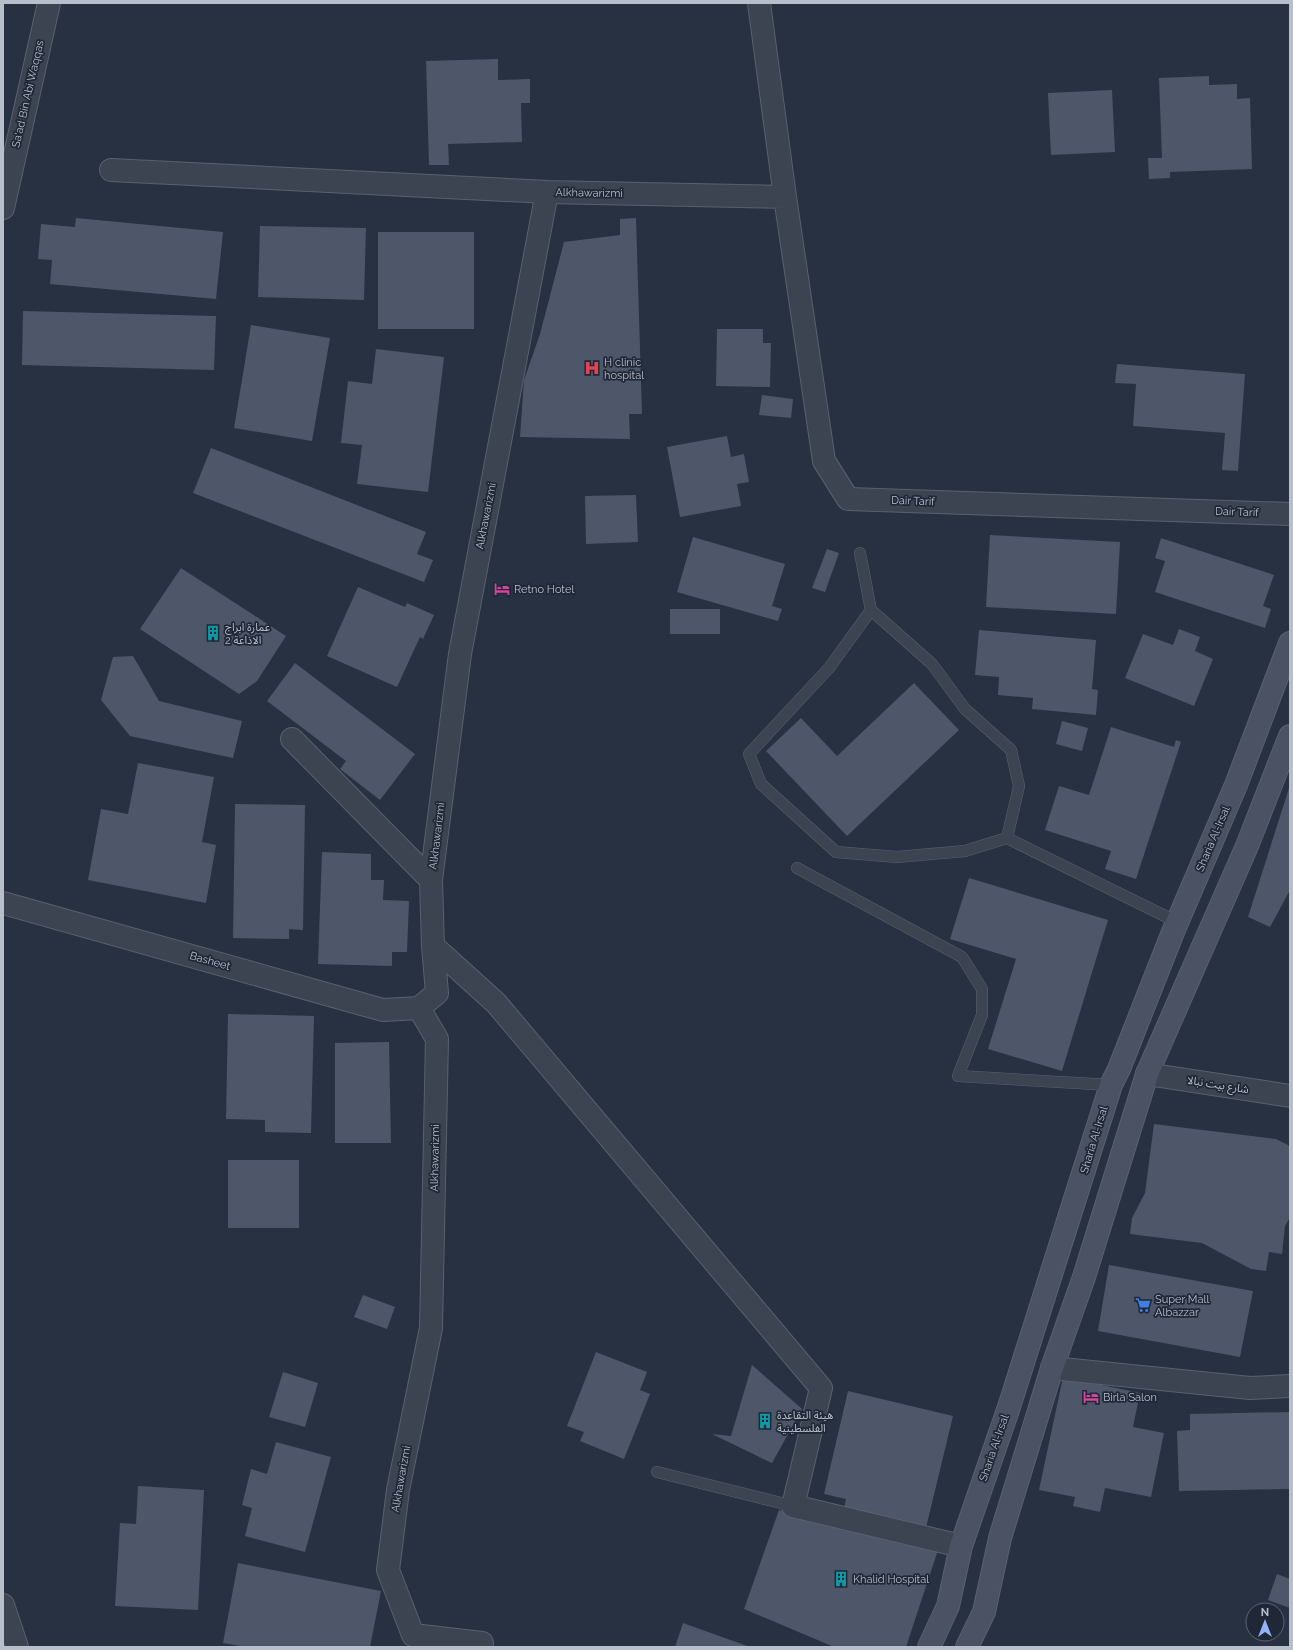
<svg xmlns="http://www.w3.org/2000/svg" width="1293" height="1650" font-family="Raleway,'Noto Sans Arabic',sans-serif">
	<style>
		.building { fill: #4e576a }
		.lines { fill: none; stroke-linecap: round; stroke-linejoin: round }
		.service-casing { stroke: #5a616e; stroke-width: 12 }
		.minor-casing { stroke: #5a616e; stroke-width: 24 }
		.secondary-casing { stroke: #5a616e; stroke-width: 24 }
		.service { stroke: #3c4351; stroke-width: 11 }
		.minor { stroke: #3c4351; stroke-width: 22 }
		.secondary { stroke: #4a5264; stroke-width: 22 }
		.labels { text-anchor: middle; dominant-baseline: central; stroke-width: 3.5; stroke-linejoin: round; paint-order: stroke }
		.street-label { font-size: 11px; fill: #b9becb; stroke: #202837 }
		.poi-label { font-size: 11px; fill: #b9becb; stroke: #202837; text-anchor: start }
	</style>
	<rect width="100%" height="100%" fill="#273141"/>
	<path class="building" d="M498 59V80L530 79V103H521L522 142 448 144 449 165H429L426 61Z
		M1209 76V85L1237 84V99L1250 98 1252 169 1170 172V178L1149 179 1148 158H1162L1159 78Z
		M1112 90 1115 152 1051 155 1048 93Z
		M76 218 223 232 216 299 50 284 52 260 38 259 41 224 75 227Z
		M636 218 642 414H629L630 439 520 437 524 380 540 334 564 242 620 235V219Z
		M260 226 366 228 364 300 258 297Z
		M378 232H474V329H378Z
		M23 311 216 316 214 370 22 365Z
		M251 325 330 338 312 441 234 428Z
		M717 329H763V343H771L770 387 716 386Z
		M376 349 444 357 428 492 357 484 362 445 341 443 348 381 372 384Z
		M1117 364 1245 374 1238 471 1222 470 1225 433 1133 426 1136 384 1115 383Z
		M762 395 793 399 791 418 759 415Z
		M727 436 731 457 744 454 749 482 737 484 741 506 680 517 667 447Z
		M211 448 426 532 417 554 433 560 424 582 193 493Z
		M636 495 638 542 586 544 585 496Z
		M990 535 1120 542 1116 614 986 607Z
		M693 537 785 564 772 606 782 609 778 621 677 592Z
		M1161 538 1274 575 1263 606 1271 609 1265 628 1155 592 1165 561 1155 558Z
		M827 549 839 553 825 592 812 588Z
		M181 568 286 636 257 681 239 694 140 629Z
		M358 587 405 607 407 603 434 615 423 639 420 637 397 687 327 656Z
		M670 609H720V634H670Z
		M1179 629 1200 637 1195 651 1213 659 1194 706 1125 678 1143 634 1173 645Z
		M979 630 1096 640 1092 689 1098 690 1096 715 1032 709 1033 698 998 695 999 677 975 675Z
		M133 656 159 701 242 721 233 758 130 736 101 700 113 657Z
		M295 663 415 754 380 800 340 769 346 761 267 701Z
		M914 683 959 730 847 836 766 751 801 718 837 756Z
		M1062 721 1088 728 1082 751 1056 744Z
		M1111 727 1174 747 1176 740 1181 742 1136 879 1105 869 1111 851 1045 830 1059 786 1089 795Z
		M138 763 214 777 202 842 216 845 206 903 88 880 101 809 128 814Z
		M1290 785V890L1270 927 1248 917Z
		M235 804 305 805 303 930 289 929V939L233 938Z
		M322 852 371 854V880H384L383 900 409 901 407 952H392V966L318 964Z
		M969 878 1108 920 1062 1071 988 1049 1016 959 950 939Z
		M228 1014 314 1016 311 1133 265 1132V1120L226 1119Z
		M389 1042 391 1143H335V1043Z
		M1154 1124 1276 1139 1290 1146V1217L1285 1226 1282 1254 1269 1252 1266 1271 1251 1269 1202 1243 1130 1234 1132 1218 1145 1193Z
		M228 1160H299V1228H228Z
		M1109 1265 1253 1291 1240 1357 1098 1331Z
		M363 1295 395 1307 387 1329 354 1317Z
		M596 1352 647 1372 640 1390 650 1394 624 1459 580 1441 584 1432 567 1426Z
		M752 1365 802 1409 772 1463 712 1434 731 1436Z
		M283 1372 318 1383 305 1427 269 1417Z
		M1063 1377 1140 1393 1133 1427 1164 1433 1151 1497 1105 1488 1100 1512 1073 1506 1075 1497 1039 1490Z
		M848 1391 953 1416 925 1532 843 1513 846 1499 824 1494Z
		M1290 1412V1489L1179 1491 1177 1431 1190 1430V1414Z
		M276 1442 331 1457 305 1552 245 1536 252 1508 242 1505 251 1469 267 1474Z
		M138 1486 204 1490 198 1610 115 1606 120 1523 136 1524Z
		M779 1510 938 1550 906 1647H834L744 1609Z
		M238 1563 381 1591 370 1647H246L223 1643Z
		M1277 1574 1290 1579V1608L1268 1600Z
		M683 1623 750 1647H675Z"/>
	<g class="lines">
		<defs>
			<path id="service" d="M860 553 871 610 932 664 965 709 1011 750 1019 786 1007 838 1177 922
				M871 610 829 668 749 754 761 784 836 852 897 857 965 851 1007 838
				M797 868 962 957 982 989V1015L958 1076 1111 1085
				M657 1472 793 1506"/>
			<path id="minor" d="M759 3 785 197 824 461 848 499 1290 514
				M111 170 547 192
				M3 208 49 3
				M292 739 431 880
				M3 903 383 1010 419 1008
				M433 946 496 1003 821 1388 793 1506 961 1546
				M419 1008 437 993 433 946 431 880 460 654 547 192 785 197
				M419 1008 437 1039 431 1328 398 1490 388 1570 413 1635 482 1643
				M1147 1074 1290 1096
				M1052 1368 1250 1388 1290 1386
				M3 1605 17 1647"/>
			<path id="secondary" d="M929 1647 948 1606 961 1546 1009 1407 1111 1085 1119 1069 1173 932 1236 785 1290 643
				M967 1647 984 1612 1000 1538 1052 1368 1084 1277 1147 1074 1247 846 1290 736"/>
		</defs>
		<use href="#service" class="service-casing"/>
		<use href="#minor" class="minor-casing"/>
		<use href="#secondary" class="secondary-casing"/>
		<use href="#service" class="service"/>
		<use href="#minor" class="minor"/>
		<use href="#secondary" class="secondary"/>
	</g>
	<defs>
		<symbol id="hospital-bare" viewBox="-9 -9 18 18"><path d="M-5-5h3v3.5h4V-5h3V5h-3V1.5h-4V5h-3Z" fill="#e0444e" stroke="#202837" stroke-width="2.5" paint-order="stroke"/></symbol>
		<symbol id="hotel-bare" viewBox="-9 -9 18 18"><path d="M-6-4.5h1.5V1H6V5H4.5V3h-9V5H-6ZM-4 0a1.8 1.8 0 1 1 3.6 0ZM.5 0V-2.5h3Q6-2.5 6 0Z" fill="#d1479c" stroke="#202837" stroke-width="2.5" paint-order="stroke"/></symbol>
		<symbol id="building-bare" viewBox="-9 -9 18 18"><path d="M-4-6H4V6H1V3H-1V6H-4ZM-2.5-4.3h1.7v1.8h-1.7ZM.8-4.3h1.7v1.8H.8ZM-2.5-1h1.7V.8h-1.7ZM.8-1h1.7V.8H.8Z" fill="#0f9aa8" stroke="#202837" stroke-width="2.5" paint-order="stroke"/></symbol>
		<symbol id="supermarket-bare" viewBox="-9 -9 18 18"><path d="M-6-5.5h2.5l.6 2H6L4.5 2H-2.5L-4.4-4H-6ZM-1.5 3.2a1.3 1.3 0 1 0 .1 0ZM3 3.2a1.3 1.3 0 1 0 .1 0Z" fill="#3f7fe0" stroke="#202837" stroke-width="2.5" paint-order="stroke"/></symbol>
	</defs>
	<g fill-rule="evenodd">
		<use href="#hospital-bare" x="581" y="357" width="22" height="22"/>
		<use href="#hotel-bare" x="491" y="578" width="22" height="22"/>
		<use href="#building-bare" x="202" y="622" width="22" height="22"/>
		<use href="#supermarket-bare" x="1132" y="1294" width="22" height="22"/>
		<use href="#hotel-bare" x="1080" y="1386" width="22" height="22"/>
		<use href="#building-bare" x="754" y="1410" width="22" height="22"/>
		<use href="#building-bare" x="830" y="1568" width="22" height="22"/>
	</g>
	<g class="labels">
		<g class="street-label">
			<text transform="translate(28 94) rotate(-77)">Sa'ad Bin Abi Waqqas</text>
			<text transform="translate(589 193) rotate(1)">Alkhawarizmi</text>
			<text transform="translate(913 501) rotate(2)">Dair Tarif</text>
			<text transform="translate(1237 512) rotate(2)">Dair Tarif</text>
			<text transform="translate(486 516) rotate(-79)">Alkhawarizmi</text>
			<text transform="translate(437 836) rotate(-83)">Alkhawarizmi</text>
			<text transform="translate(1213 839) rotate(-67)">Sharia Al-Irsal</text>
			<text transform="translate(210 961) rotate(16)">Basheet</text>
			<text transform="translate(1218 1085) rotate(9)">شارع بيت نبالا</text>
			<text transform="translate(1094 1140) rotate(-73)">Sharia Al-Irsal</text>
			<text transform="translate(435 1158) rotate(-89)">Alkhawarizmi</text>
			<text transform="translate(994 1448) rotate(-71)">Sharia Al-Irsal</text>
			<text transform="translate(401 1479) rotate(-80)">Alkhawarizmi</text>
		</g>
		<g class="poi-label">
			<text x="604" y="362">H clinic<tspan x="604" dy="13">hospital</tspan></text>
			<text x="514" y="589">Retno Hotel</text>
			<text x="225" y="627">عمارة ابراج<tspan x="225" dy="13">الاذاعة 2</tspan></text>
			<text x="1155" y="1299">Super Mall<tspan x="1155" dy="13">Albazzar</tspan></text>
			<text x="1103" y="1397">Birla Salon</text>
			<text x="777" y="1415">هيئة التقاعدة<tspan x="777" dy="13">الفلسطينية</tspan></text>
			<text x="853" y="1579">Khalid Hospital</text>
		</g>
	</g>
	<rect width="1293" height="1650" fill="none" stroke="#b9becb" stroke-width="8"/>
	<g transform="translate(1265 1622)"><circle r="19" fill="#202837" stroke="#5d6472"/>
	<path d="M0-3L7 15L0 10L-7 15Z" fill="#94b2f5"/>
	<text y="-6" font-size="11" font-weight="bold" text-anchor="middle" fill="#b9becb">N</text>
	</g>
</svg>
